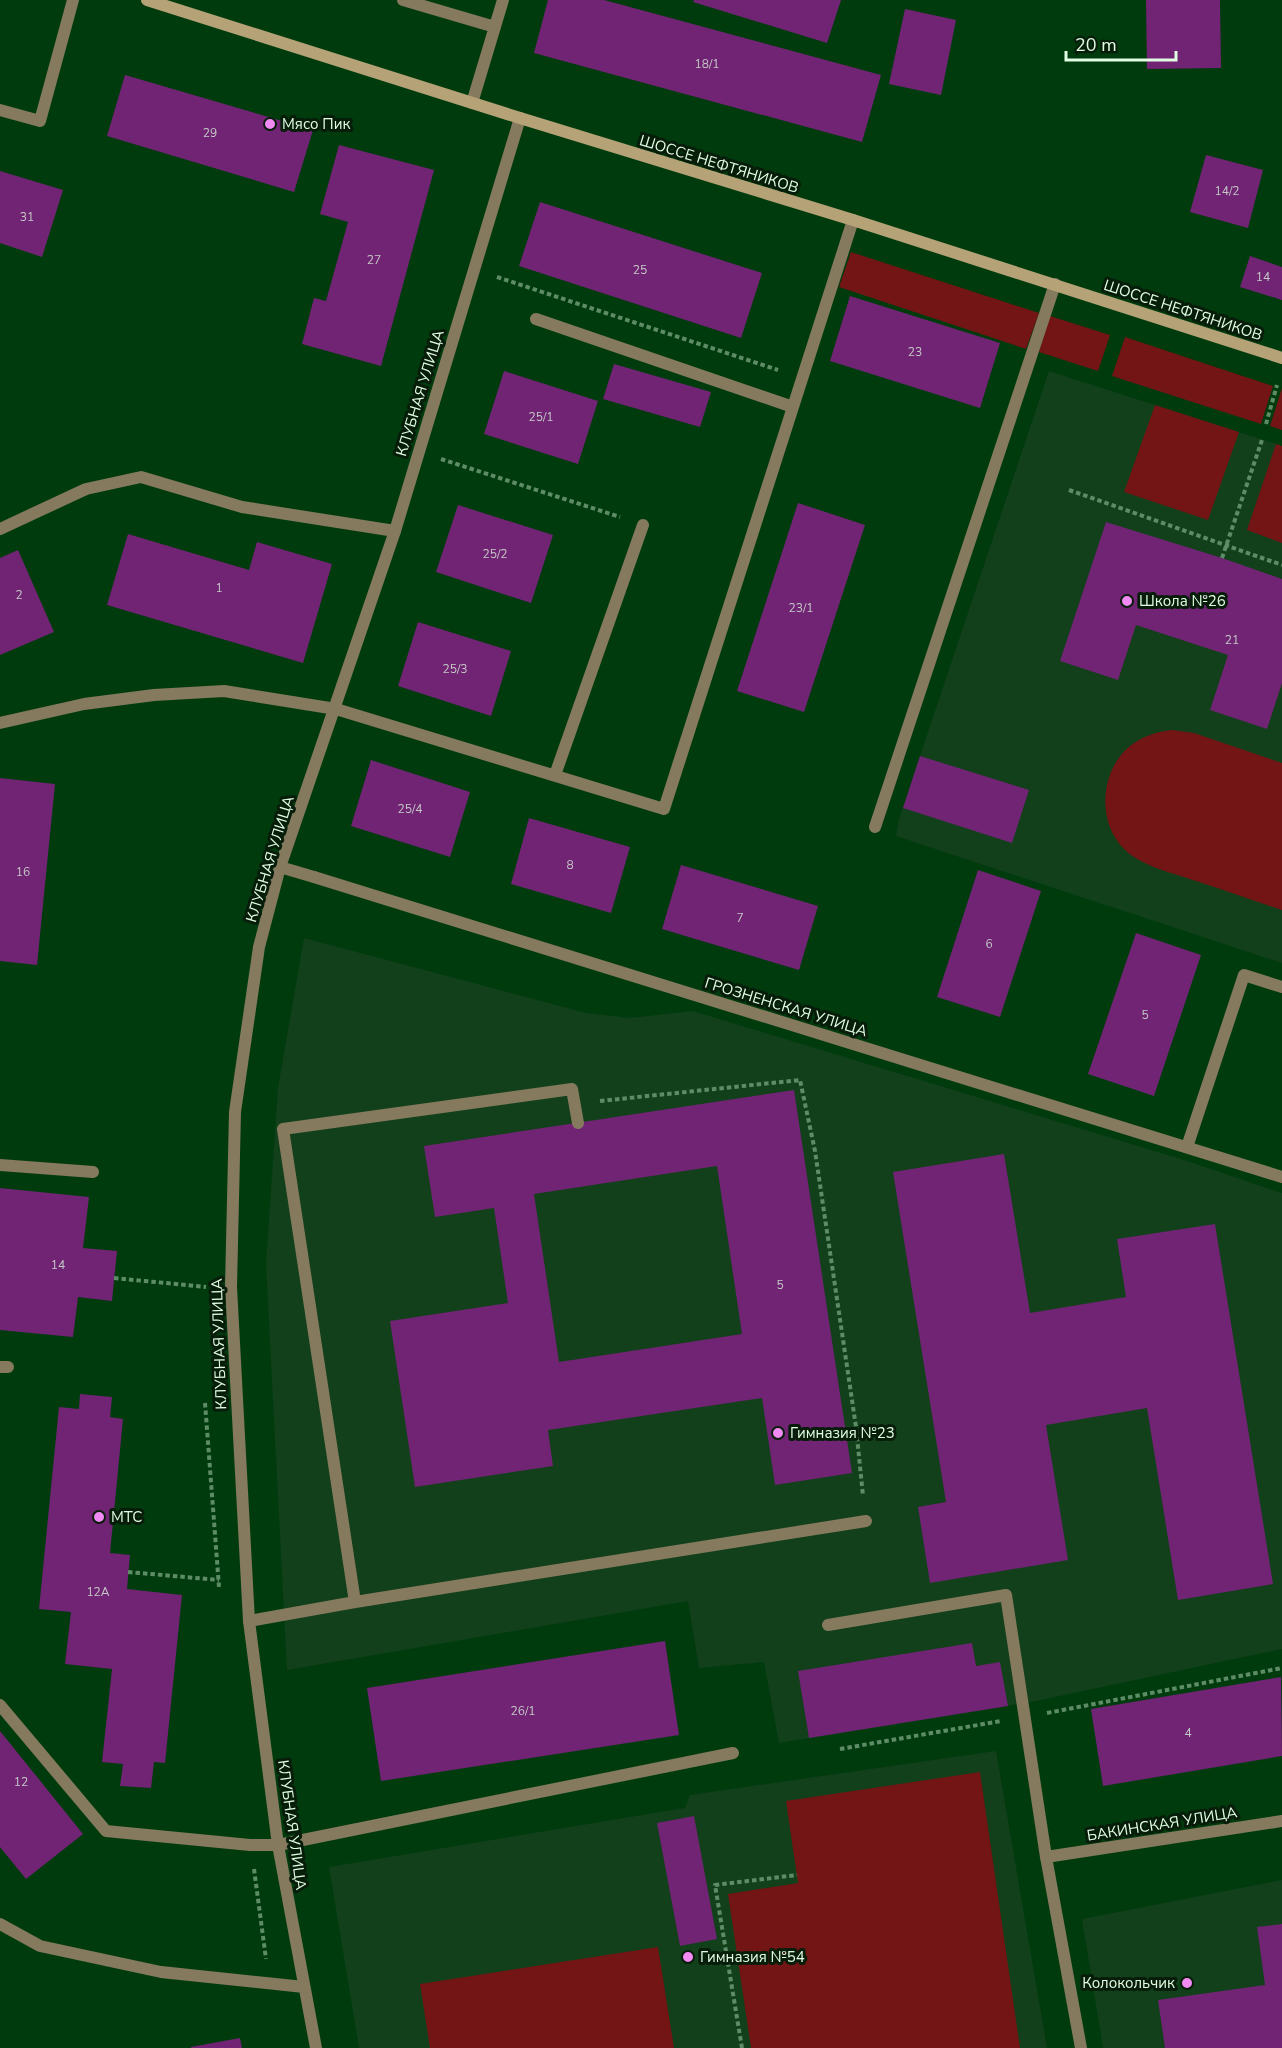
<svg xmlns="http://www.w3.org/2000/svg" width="1282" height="2048" font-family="'Nunito Sans',sans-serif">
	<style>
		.built { fill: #11401a }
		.green { fill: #721514 }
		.building { fill: #702473; fill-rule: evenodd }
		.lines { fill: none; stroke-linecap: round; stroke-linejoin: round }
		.path { stroke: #5d8c66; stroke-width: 4; stroke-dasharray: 4.5 3; stroke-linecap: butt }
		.service { stroke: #85795e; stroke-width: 12 }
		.pedestrian { stroke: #85795e; stroke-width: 12 }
		.minor { stroke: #85795e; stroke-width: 12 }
		.secondary { stroke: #b5a276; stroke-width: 12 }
		.poi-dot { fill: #f28af3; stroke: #071d0a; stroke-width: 2 }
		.labels { text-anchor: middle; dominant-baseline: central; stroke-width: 6; stroke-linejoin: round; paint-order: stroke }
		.number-label { font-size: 12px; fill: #c5c8c7 }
		.poi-label { font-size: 15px; fill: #e1fee3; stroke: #071d0a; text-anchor: start }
		.street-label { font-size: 15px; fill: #e1fee3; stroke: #071d0a }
	</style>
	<rect width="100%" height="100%" fill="#003b0e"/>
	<path class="built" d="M1049 371 1282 446V963L896 836 899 819 920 756Z
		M304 938 586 1013 630 1018 693 1011 1181 1159 1282 1193V1649L1036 1701 779 1743 764 1662 699 1668 688 1601 287 1670 266 1264 278 1088Z
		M996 1751 1047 2048H359L329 1867 685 1808 690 1795Z
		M1282 1880V2048H1103L1082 1919Z"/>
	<path class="green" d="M851 252 1039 313 1026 349 839 287Z
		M1050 316 1110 335 1098 371 1039 352Z
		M1125 337 1273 386 1261 424 1112 376Z
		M1282 388V430L1270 426Z
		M1155 405 1239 432 1208 520 1124 492Z
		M1276 444 1282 446V543L1247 530Z
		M1172 730 1194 733 1282 763V910C1254 901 1227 891 1199 882 1179 875 1157 870 1139 860 1107 843 1098 804 1111 772 1122 746 1144 733 1172 730Z
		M980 1772 1020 2048H751L728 1894 798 1883 786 1801Z
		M658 1947 674 2048H430L420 1984Z"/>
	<path class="building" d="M548 0H604L881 75 862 142 534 53Z
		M694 0H841L827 43 693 2Z
		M1146 0H1220L1221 68 1147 69Z
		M905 9 956 20 941 95 889 84Z
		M125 75 313 130 294 192 107 136Z
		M339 145 434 170 381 366 302 344 314 298 326 301 348 222 320 214Z
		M1206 155 1263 170 1248 228 1190 212Z
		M0 171 63 190 42 257 0 243Z
		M540 202 762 273 741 338 519 266Z
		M1250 256 1282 267V300L1240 287Z
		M850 296 1000 343 980 408 830 361Z
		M614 364 711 392 700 427 603 399Z
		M504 371 598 401 578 464 484 434Z
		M798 503 865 525 804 712 737 691Z
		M458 505 553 535 531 603 436 572Z
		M1106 522 1222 558 1282 579V683L1267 729 1210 710 1228 655 1136 625 1118 680 1060 661Z
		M128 534 249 570 257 542 332 564 303 663 107 605Z
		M18 550 54 632 0 655V558Z
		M418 622 511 651 491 716 398 686Z
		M920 756 1029 790 1012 843 903 808Z
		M371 760 470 792 450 857 351 826Z
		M0 778 55 784 37 965 0 961Z
		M529 818 630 847 611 913 511 884Z
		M681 865 818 906 799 970 662 929Z
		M978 870 1041 891 1000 1017 937 997Z
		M1136 933 1201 955 1154 1096 1088 1074Z
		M794 1090 852 1473 775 1485 762 1398 548 1430 553 1466 415 1487 390 1321 508 1303 494 1208 435 1217 424 1146ZM717 1166 742 1334 559 1362 534 1194Z
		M1004 1154 1030 1313 1126 1297 1117 1239 1215 1224 1273 1584 1178 1600 1147 1408 1046 1425 1068 1560 930 1583 918 1507 946 1502 893 1172Z
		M0 1188 89 1197 83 1248 117 1251 112 1301 78 1297 73 1337 0 1330Z
		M80 1394 112 1397 110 1417 123 1419 110 1553 130 1555 127 1589 182 1595 165 1763 154 1762 151 1788 120 1786 123 1764 102 1762 112 1669 65 1664 71 1612 39 1609 59 1407 79 1409Z
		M665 1641 679 1735 381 1781 367 1688Z
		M972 1643 976 1666 1000 1662 1008 1706 809 1738 798 1671Z
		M1281 1677 1282 1756 1103 1786 1091 1709Z
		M0 1731 83 1834 26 1879 0 1847Z
		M694 1816 717 1939 680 1946 657 1823Z
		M1282 1924V2048H1165L1158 2000 1265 1985 1257 1927Z
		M240 2038 242 2048H191V2047Z"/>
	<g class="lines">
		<path class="path" d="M497 277 778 370
			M1266 424 1277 385
			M441 459 620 517
			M1069 490 1282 565
			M1222 558 1262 440
			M600 1101 800 1080 815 1151 856 1427 863 1496
			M114 1278 206 1287
			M205 1403 219 1587
			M128 1572 219 1580
			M1047 1713 1282 1668
			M840 1749 1001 1721
			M254 1869 266 1959
			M742 2048 715 1885 797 1875"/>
		<path class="service" d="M403 0 495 27
			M472 103 503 0
			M0 110 40 121 73 0
			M536 319 793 407
			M0 529 86 489 141 477 242 507 395 531
			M336 709 664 809 853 220
			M555 775 643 525
			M875 827 1055 284
			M1187 1147 1244 975 1282 987
			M0 1165 93 1172
			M0 1367H8
			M355 1602 283 1129 572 1089 578 1123
			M249 1621 355 1602 866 1521
			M828 1625 1006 1595 1046 1857 1081 2048
			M0 1705 106 1831 250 1845H278L733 1753"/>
		<path class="pedestrian" d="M314 877 1282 1177"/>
		<path class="minor" d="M0 723 84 704 154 695 224 691 336 709
			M280 867 314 877
			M1046 1857 1282 1821
			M0 1924 40 1946 161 1972 304 1987
			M316 2048 278 1845 249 1621 231 1287 235 1112 259 947 280 867 395 531 520 118"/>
		<path class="secondary" d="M147 0 520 118 853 220 1282 358"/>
	</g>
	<g class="poi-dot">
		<circle cx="270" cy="124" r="6"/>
		<circle cx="1127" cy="601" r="6"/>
		<circle cx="778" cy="1433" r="6"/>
		<circle cx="99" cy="1517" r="6"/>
		<circle cx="688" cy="1957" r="6"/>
		<circle cx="1187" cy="1983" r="6"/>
	</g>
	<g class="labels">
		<g class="number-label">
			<text x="707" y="64">18/1</text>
			<text x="210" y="133">29</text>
			<text x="1227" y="191">14/2</text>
			<text x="27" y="217">31</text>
			<text x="374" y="260">27</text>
			<text x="640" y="270">25</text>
			<text x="1263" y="277">14</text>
			<text x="915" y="352">23</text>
			<text x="541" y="417">25/1</text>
			<text x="495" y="554">25/2</text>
			<text x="219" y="588">1</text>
			<text x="19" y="595">2</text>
			<text x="801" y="608">23/1</text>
			<text x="1232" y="640">21</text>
			<text x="455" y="669">25/3</text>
			<text x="410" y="809">25/4</text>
			<text x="570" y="865">8</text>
			<text x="23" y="872">16</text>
			<text x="740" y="918">7</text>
			<text x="989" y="944">6</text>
			<text x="1145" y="1015">5</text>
			<text x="58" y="1265">14</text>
			<text x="780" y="1285">5</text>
			<text x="98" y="1592">12А</text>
			<text x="523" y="1711">26/1</text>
			<text x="1188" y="1733">4</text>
			<text x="21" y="1782">12</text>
		</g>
		<g class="poi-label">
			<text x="282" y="124">Мясо Пик</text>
			<text x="1139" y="601">Школа №26</text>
			<text x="790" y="1433">Гимназия №23</text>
			<text x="111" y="1517">МТС</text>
			<text x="700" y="1957">Гимназия №54</text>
			<text x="1175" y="1983" text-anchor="end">Колокольчик</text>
		</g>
		<g class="street-label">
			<text transform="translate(719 164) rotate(17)">ШОССЕ НЕФТЯНИКОВ</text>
			<text transform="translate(1183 310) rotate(18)">ШОССЕ НЕФТЯНИКОВ</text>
			<text transform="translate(420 393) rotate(-73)">КЛУБНАЯ УЛИЦА</text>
			<text transform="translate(270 859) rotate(-73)">КЛУБНАЯ УЛИЦА</text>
			<text transform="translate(786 1007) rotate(17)">ГРОЗНЕНСКАЯ УЛИЦА</text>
			<text transform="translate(219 1344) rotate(-92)">КЛУБНАЯ УЛИЦА</text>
			<text transform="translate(1162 1824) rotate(-9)">БАКИНСКАЯ УЛИЦА</text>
			<text transform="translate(292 1825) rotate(82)">КЛУБНАЯ УЛИЦА</text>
		</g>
	</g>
	<path d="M1066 51v9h110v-9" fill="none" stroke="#e1fee3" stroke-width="3"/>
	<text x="1075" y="51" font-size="18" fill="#e1fee3" stroke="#071d0a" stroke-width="4.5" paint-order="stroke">20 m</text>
</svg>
